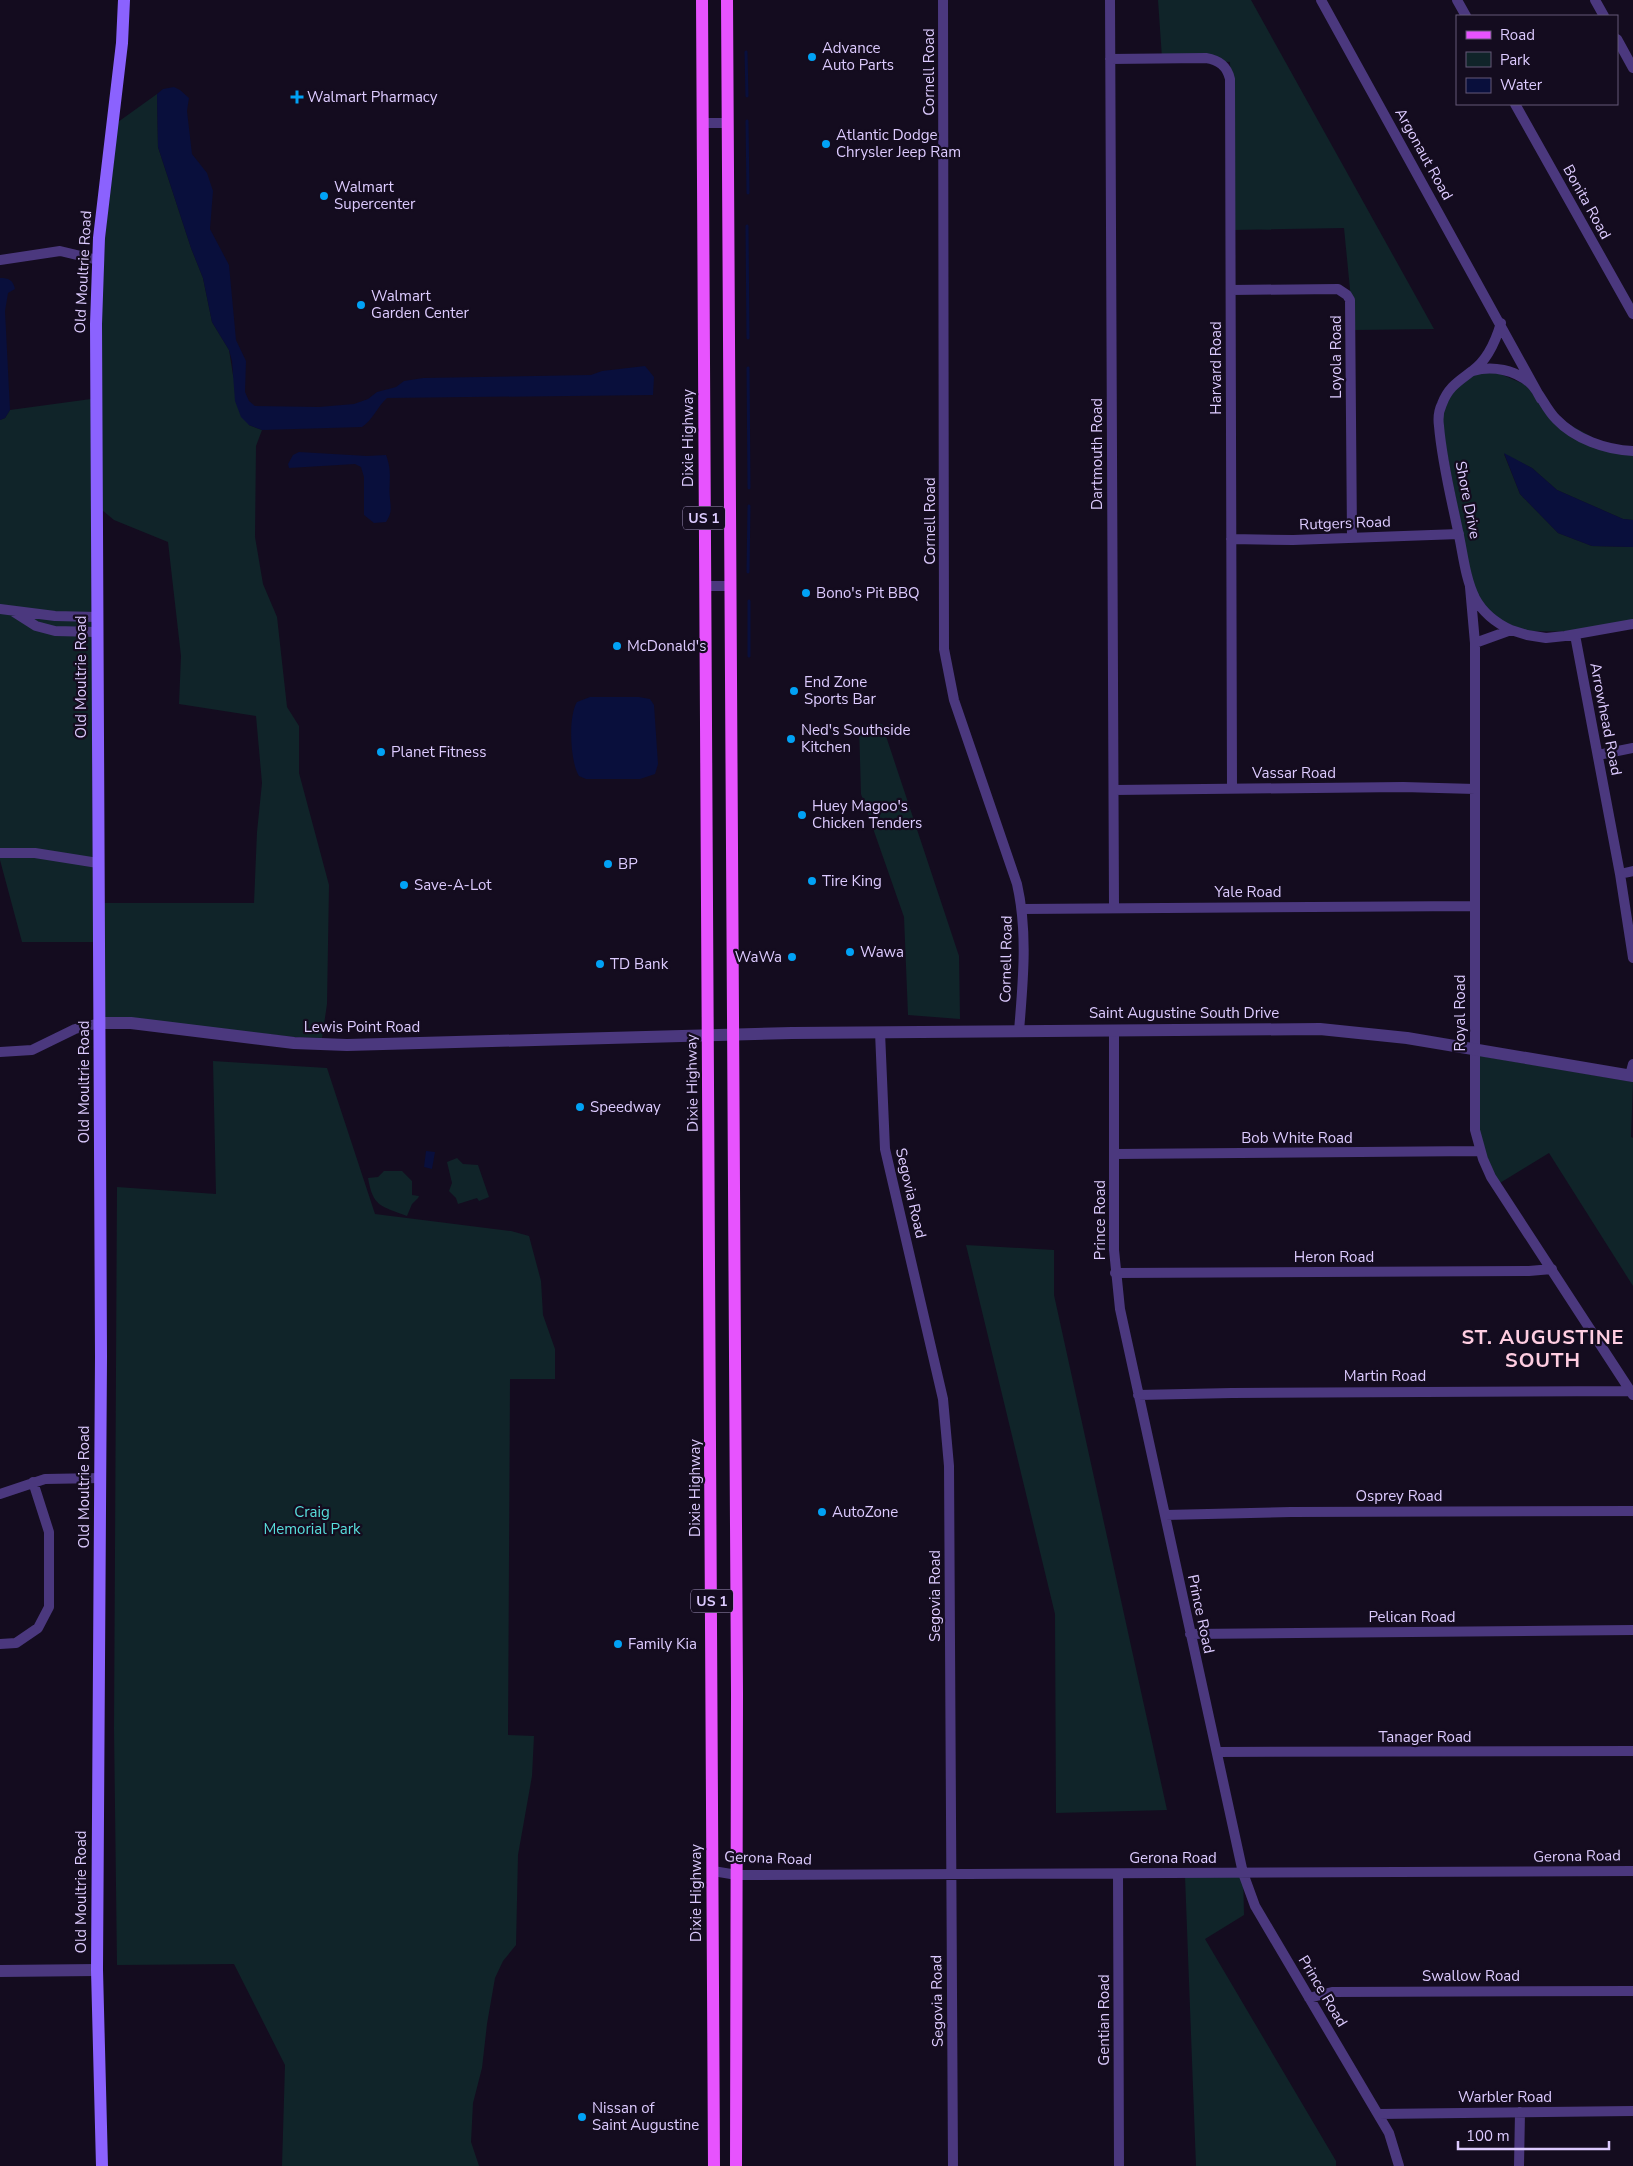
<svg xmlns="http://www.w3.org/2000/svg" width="1633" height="2166" font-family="'Nunito Sans',sans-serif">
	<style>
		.green { fill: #102429 }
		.water { fill: #090f3c }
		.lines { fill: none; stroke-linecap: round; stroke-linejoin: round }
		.stream { stroke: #090f3c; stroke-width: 3 }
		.minor { stroke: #4b387e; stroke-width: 10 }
		.tertiary { stroke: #4b387e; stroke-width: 12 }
		.secondary { stroke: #8b62fe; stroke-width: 12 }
		.primary { stroke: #e753fe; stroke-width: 12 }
		.poi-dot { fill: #01a2f5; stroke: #140c1f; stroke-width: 2 }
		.labels { text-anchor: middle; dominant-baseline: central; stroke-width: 4.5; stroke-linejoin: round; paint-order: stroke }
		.shield { fill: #140c1f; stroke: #a192bc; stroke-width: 1 }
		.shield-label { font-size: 14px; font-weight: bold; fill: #ddcbff }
		.poi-label { font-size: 15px; fill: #ddcbff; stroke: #140c1f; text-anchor: start }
		.street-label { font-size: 15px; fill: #ddcbff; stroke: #140c1f }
		.park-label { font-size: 15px; fill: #58dedc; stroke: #140c1f }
		.district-label { font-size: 20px; font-weight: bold; letter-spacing: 1px; fill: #ffcde1; stroke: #140c1f }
	</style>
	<rect width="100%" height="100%" fill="#140c1f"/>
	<path class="green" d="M1158 0H1251L1434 329 1354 330 1344 228 1233 230 1230 62 1162 58Z
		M157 94 158 147 191 248 203 278 212 322 229 350 233 375 249 425 262 430 256 446 255 537 263 584 277 617 287 707 299 726V773L329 885 327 1004 322 1038 295 1037 105 1017 104 903H254L257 832 262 783 256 716 179 704 181 656 168 542 114 520 102 510 101 324 105 238 118 122Z
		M1476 373H1498L1526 385 1547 412 1621 453 1633 451V520L1623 519 1557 490 1532 468 1504 454 1520 494 1558 533 1592 546 1633 547V625L1595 632 1514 631 1476 603 1439 411 1455 384Z
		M91 399 93 942H22L0 860V420L5 418 10 410Z
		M882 724 959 956 960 1019 908 1015 904 917 861 794 859 725Z
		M1475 1055 1633 1082 1631 1137 1633 1138V1286L1549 1153 1495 1186 1478 1150Z
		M213 1061 327 1068 375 1214 511 1231 529 1236 541 1281 543 1315 555 1349V1379H510L508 1735 534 1736 532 1776 518 1855 516 1945 503 1961 495 1978 487 2024 482 2068 473 2103 471 2142 479 2166H282L285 2065 234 1964 117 1965 114 1729 117 1187 216 1194Z
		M457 1158 463 1164 478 1165 489 1197 479 1201 477 1198 458 1204 456 1198 449 1191 452 1183 447 1162Z
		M384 1171H402L412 1181V1195L419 1196 418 1198 412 1204 407 1216C381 1206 373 1207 368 1178L378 1177Z
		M966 1245 1054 1250V1295L1167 1810 1056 1813 1055 1614Z
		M1243 1872 1244 1915 1205 1939 1336 2161V2166H1196L1185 1876Z"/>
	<path class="water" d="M174 87 180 90 189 98 187 111 192 154 207 173 213 191 210 229 229 265 236 340 246 361 245 392 249 401 255 406 319 407 354 404 368 399 377 392 396 387 404 381 423 378 591 375 602 371 645 366 654 377 653 395 387 398C377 407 373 420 362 427L262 430 249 425 241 417 235 401 232 361 229 350 212 322 203 278 191 248 158 147 157 94 163 89Z
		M0 278C9 278 13 280 15 289L8 293 5 311 10 410 5 418 0 420Z
		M299 452 367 456 386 455C393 473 388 483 390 499 391 509 392 513 386 522L374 523 364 515V477L361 467 355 464 289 468 288 464 293 455Z
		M1504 453 1532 468 1557 490 1623 519 1633 520V547L1592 546 1558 533 1520 494Z
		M639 697 650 699 654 705 658 764 655 774 640 779H586L579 776C570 762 568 716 577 702L590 697Z
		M426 1151 435 1152 432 1169 424 1167Z"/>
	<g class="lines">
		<path class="stream" d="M746 52 747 96
			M747 121 748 193
			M747 226 748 338
			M748 368 749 488
			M748 572 749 506
			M749 601V656"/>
		<path class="minor" d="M943 0 944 649 954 700 1017 884C1028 932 1023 982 1019 1031
			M1110 0 1114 907
			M1321 0 1541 399
			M1457 0 1466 16
			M1595 0 1604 16
			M1617 39 1633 68
			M1110 59 1206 58C1219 60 1227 66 1230 79L1232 789
			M1515 104 1633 314
			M703 123H728
			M0 260 60 251 98 260
			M1231 290 1338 289 1347 295 1350 300 1352 537
			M1501 323C1496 340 1488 360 1472 371 1459 381 1448 387 1442 404 1439 410 1438 419 1439 426 1442 462 1451 497 1458 531 1463 553 1465 578 1475 598 1483 613 1496 623 1511 630
			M1473 371C1492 365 1516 370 1531 384 1541 395 1546 409 1556 419 1575 439 1606 450 1633 451
			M1231 539 1293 540 1459 534
			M705 586H730
			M1470 587 1475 643V1130L1483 1159 1491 1177 1633 1395
			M0 609 55 616 97 617
			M14 612 36 626 55 631 97 632
			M1575 635 1620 874 1633 958
			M1475 643 1511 630 1527 635 1546 638 1565 636 1633 624
			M1598 755 1633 748
			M1114 790 1403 787 1475 789
			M0 853H35L98 863
			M1620 874 1633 871
			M1022 909 1475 906
			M1114 1030V1250L1120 1309 1243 1873 1255 1906 1389 2133 1399 2166
			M880 1032 885 1149 943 1399 949 1466 953 2166
			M0 1052 32 1050 75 1029 100 1023
			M1630 1075 1633 1064
			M1115 1154 1480 1151
			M1115 1273 1529 1271 1552 1269
			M1138 1395 1232 1393 1633 1391
			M0 1494 45 1479 101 1478
			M1165 1515 1291 1512 1633 1511
			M1190 1634 1633 1630
			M0 1644 16 1643 38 1628 49 1607V1532L33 1482
			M1217 1752 1633 1751
			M713 1871 737 1875 1633 1871
			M1118 1874 1119 2166
			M1309 1998 1332 1992 1633 1991
			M1378 2114 1633 2111
			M1519 2166 1520 2112"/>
		<path class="tertiary" d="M100 1023H131L294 1043 347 1045 792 1033 1320 1029 1407 1038 1633 1076
			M0 1971 97 1970"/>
		<path class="secondary" d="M102 2166 97 1970 101 1356 96 324 99 238 122 43 124 0"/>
		<path class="primary" d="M702 0 714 2166
			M727 0 737 1694 736 2166"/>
	</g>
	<g class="poi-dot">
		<circle cx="812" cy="57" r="5"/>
		<path d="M294.5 89.5h5v5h5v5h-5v5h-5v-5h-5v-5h5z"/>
		<circle cx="826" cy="144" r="5"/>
		<circle cx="324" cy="196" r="5"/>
		<circle cx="361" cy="305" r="5"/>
		<circle cx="806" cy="593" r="5"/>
		<circle cx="617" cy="646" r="5"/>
		<circle cx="794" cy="691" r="5"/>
		<circle cx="791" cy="739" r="5"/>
		<circle cx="381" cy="752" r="5"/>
		<circle cx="802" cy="815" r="5"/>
		<circle cx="608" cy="864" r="5"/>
		<circle cx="812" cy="881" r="5"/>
		<circle cx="404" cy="885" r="5"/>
		<circle cx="850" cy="952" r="5"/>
		<circle cx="792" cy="957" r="5"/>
		<circle cx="600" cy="964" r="5"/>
		<circle cx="580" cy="1107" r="5"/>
		<circle cx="822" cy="1512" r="5"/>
		<circle cx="618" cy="1644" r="5"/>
		<circle cx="582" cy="2117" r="5"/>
	</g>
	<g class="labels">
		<g class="shield">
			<rect x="683" y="506.5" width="42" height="23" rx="4"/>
			<rect x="691" y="1589.5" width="42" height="23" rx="4"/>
		</g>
		<g class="shield-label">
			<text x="704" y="518">US 1</text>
			<text x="712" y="1601">US 1</text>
		</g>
		<g class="poi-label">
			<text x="822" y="48">Advance<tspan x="822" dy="17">Auto Parts</tspan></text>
			<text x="307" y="97">Walmart Pharmacy</text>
			<text x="836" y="135">Atlantic Dodge<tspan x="836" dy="17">Chrysler Jeep Ram</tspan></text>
			<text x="334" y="187">Walmart<tspan x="334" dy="17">Supercenter</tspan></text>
			<text x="371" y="296">Walmart<tspan x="371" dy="17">Garden Center</tspan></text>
			<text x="816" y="593">Bono's Pit BBQ</text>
			<text x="627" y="646">McDonald's</text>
			<text x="804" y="682">End Zone<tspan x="804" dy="17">Sports Bar</tspan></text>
			<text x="801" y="730">Ned's Southside<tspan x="801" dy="17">Kitchen</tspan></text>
			<text x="391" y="752">Planet Fitness</text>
			<text x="812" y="806">Huey Magoo's<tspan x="812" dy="17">Chicken Tenders</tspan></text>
			<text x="618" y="864">BP</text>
			<text x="822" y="881">Tire King</text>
			<text x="414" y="885">Save-A-Lot</text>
			<text x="860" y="952">Wawa</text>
			<text x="782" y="957" text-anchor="end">WaWa</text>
			<text x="610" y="964">TD Bank</text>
			<text x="590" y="1107">Speedway</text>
			<text x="832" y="1512">AutoZone</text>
			<text x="628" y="1644">Family Kia</text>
			<text x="592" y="2108">Nissan of<tspan x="592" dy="17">Saint Augustine</tspan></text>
		</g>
		<g class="street-label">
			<text transform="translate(929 72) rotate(-90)">Cornell Road</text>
			<text transform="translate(1424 154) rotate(61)">Argonaut Road</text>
			<text transform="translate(1587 202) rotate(61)">Bonita Road</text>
			<text transform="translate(83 272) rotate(-87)">Old Moultrie Road</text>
			<text transform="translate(1336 357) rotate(-90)">Loyola Road</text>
			<text transform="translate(1216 368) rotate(-90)">Harvard Road</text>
			<text transform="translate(688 438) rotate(-90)">Dixie Highway</text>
			<text transform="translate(1097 454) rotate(-90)">Dartmouth Road</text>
			<text transform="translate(1468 500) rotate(79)">Shore Drive</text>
			<text transform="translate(930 521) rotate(-90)">Cornell Road</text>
			<text transform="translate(1345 523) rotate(-2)">Rutgers Road</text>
			<text transform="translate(81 677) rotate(-90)">Old Moultrie Road</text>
			<text transform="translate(1606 719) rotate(79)">Arrowhead Road</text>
			<text x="1294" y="773">Vassar Road</text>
			<text x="1248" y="892">Yale Road</text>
			<text transform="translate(1006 959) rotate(-89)">Cornell Road</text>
			<text x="1184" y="1013">Saint Augustine South Drive</text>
			<text transform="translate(1460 1013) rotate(-90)">Royal Road</text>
			<text x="362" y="1027">Lewis Point Road</text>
			<text transform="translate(84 1082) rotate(-90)">Old Moultrie Road</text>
			<text transform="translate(692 1083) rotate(-91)">Dixie Highway</text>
			<text x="1297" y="1138">Bob White Road</text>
			<text transform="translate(911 1193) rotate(77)">Segovia Road</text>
			<text transform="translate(1100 1220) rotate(-90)">Prince Road</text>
			<text x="1334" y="1257">Heron Road</text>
			<text x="1385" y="1376">Martin Road</text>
			<text transform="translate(84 1487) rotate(-90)">Old Moultrie Road</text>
			<text transform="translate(695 1488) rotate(-90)">Dixie Highway</text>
			<text x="1399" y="1496">Osprey Road</text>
			<text transform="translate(935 1596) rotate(-90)">Segovia Road</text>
			<text transform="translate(1201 1614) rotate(78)">Prince Road</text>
			<text x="1412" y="1617">Pelican Road</text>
			<text x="1425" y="1737">Tanager Road</text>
			<text transform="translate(1577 1856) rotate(-1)">Gerona Road</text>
			<text transform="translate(768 1858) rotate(2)">Gerona Road</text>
			<text x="1173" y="1858">Gerona Road</text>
			<text transform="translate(81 1892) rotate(-90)">Old Moultrie Road</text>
			<text transform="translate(696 1893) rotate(-90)">Dixie Highway</text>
			<text x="1471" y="1976">Swallow Road</text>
			<text transform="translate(1323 1991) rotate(59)">Prince Road</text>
			<text transform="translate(937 2001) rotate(-91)">Segovia Road</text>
			<text transform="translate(1104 2020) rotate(-90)">Gentian Road</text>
			<text x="1505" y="2097">Warbler Road</text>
		</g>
		<g class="park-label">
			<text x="312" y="1512">Craig<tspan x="312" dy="17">Memorial Park</tspan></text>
		</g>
		<g class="district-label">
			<text x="1543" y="1337">ST. AUGUSTINE<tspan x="1543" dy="23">SOUTH</tspan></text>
		</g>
	</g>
	<rect x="1456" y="15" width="162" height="90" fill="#140c1f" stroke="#645879"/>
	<rect x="1466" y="31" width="25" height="8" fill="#e753fe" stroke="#645879"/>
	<text x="1500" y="40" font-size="15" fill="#ddcbff">Road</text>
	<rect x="1466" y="52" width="25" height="15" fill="#102429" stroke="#645879"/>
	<text x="1500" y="65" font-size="15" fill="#ddcbff">Park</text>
	<rect x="1466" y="78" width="25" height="15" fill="#090f3c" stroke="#645879"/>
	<text x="1500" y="90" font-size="15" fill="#ddcbff">Water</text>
	<path d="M1458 2141v8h151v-8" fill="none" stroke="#ddcbff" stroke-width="2.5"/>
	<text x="1466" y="2141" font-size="15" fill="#ddcbff" stroke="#140c1f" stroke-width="4" paint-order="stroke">100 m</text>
</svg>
